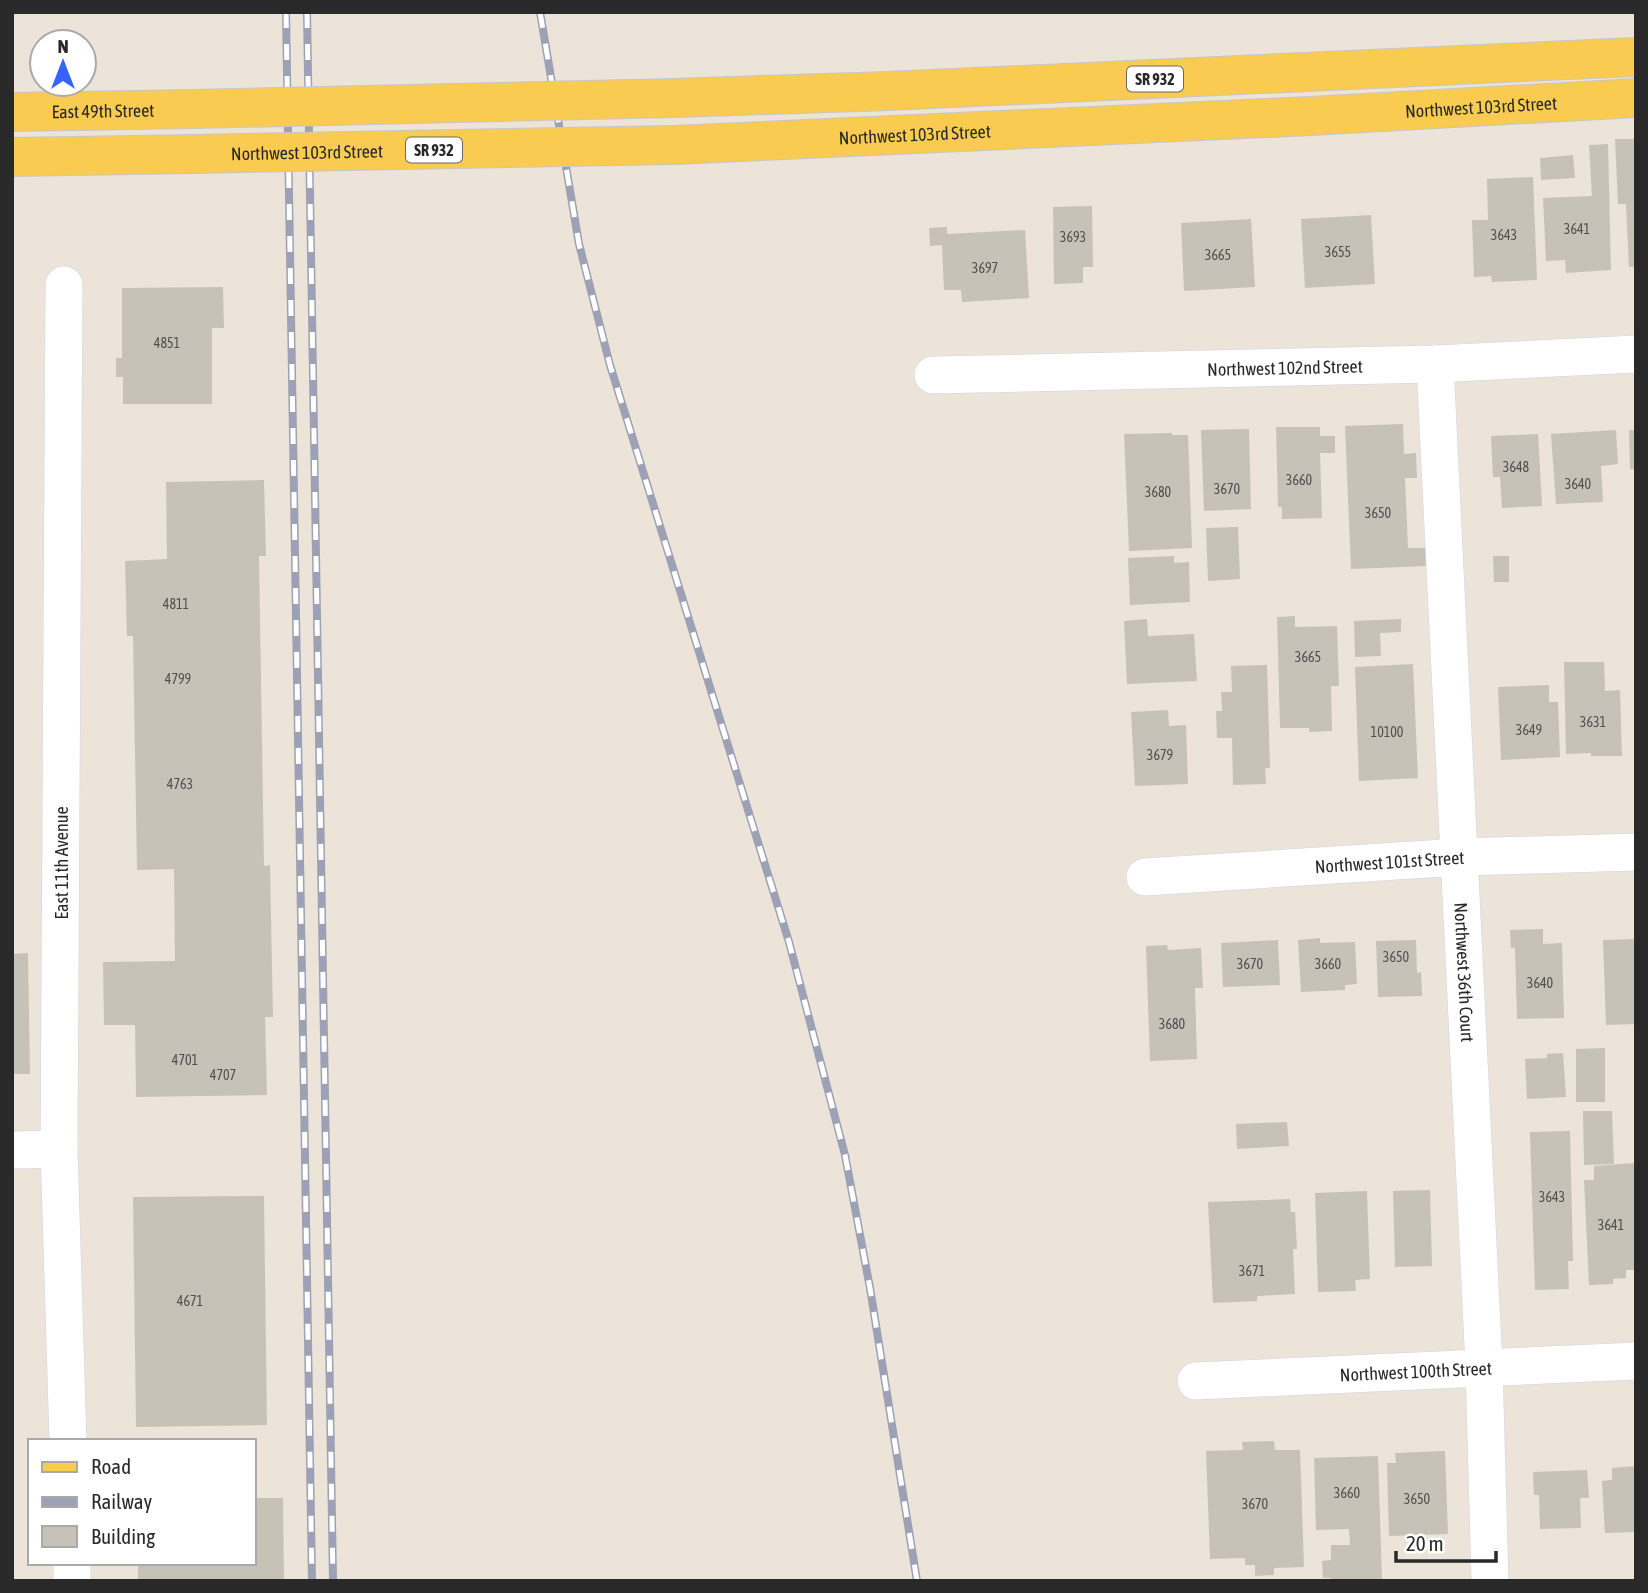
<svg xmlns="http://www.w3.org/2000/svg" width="1648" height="1593" font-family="'Asap Condensed',sans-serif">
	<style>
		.building { fill: #c7c2b8 }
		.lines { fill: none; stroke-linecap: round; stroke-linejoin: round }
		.minor-casing { stroke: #cfd3e3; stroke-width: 38 }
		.major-casing { stroke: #c7c7c7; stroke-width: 40 }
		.minor { stroke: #fff; stroke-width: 37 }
		.major { stroke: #facb51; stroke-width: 38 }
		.rail-casing { stroke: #9ca1b5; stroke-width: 8 }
		.rail { stroke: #fff; stroke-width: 5; stroke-dasharray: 16; stroke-linecap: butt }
		.major-bridge-casing { stroke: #c7c7c7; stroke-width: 40; stroke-linecap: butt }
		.major-bridge { stroke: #facb51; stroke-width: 38 }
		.labels { text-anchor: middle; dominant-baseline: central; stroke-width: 6; stroke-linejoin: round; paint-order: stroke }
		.number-label { font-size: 14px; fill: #504f4d }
		.shield { fill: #fff; stroke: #696969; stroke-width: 2 }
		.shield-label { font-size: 16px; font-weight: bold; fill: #292929 }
		.street-label { font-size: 18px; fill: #292929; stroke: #fff }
	</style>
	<rect width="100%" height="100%" fill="#ece3d9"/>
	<path class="building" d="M1615 139H1636V267H1629L1626 204H1618Z
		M1608 144 1611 270 1566 273 1565 260 1546 261 1543 198 1592 196 1589 145Z
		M1573 155 1575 178 1541 180 1540 158Z
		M1533 177 1537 280 1492 282 1491 276 1474 277 1472 220H1488L1487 179Z
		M1092 206 1093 267H1083V283L1054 284 1053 207Z
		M1371 215 1375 284 1305 288 1301 219Z
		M1251 219 1255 287 1184 291 1181 223Z
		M947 227V234L1025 230 1029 298 962 302 961 290H944L942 245 930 246 929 228Z
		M223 287 224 328H212V404H123V377H116V358H122V288Z
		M1403 424 1404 454 1416 453 1417 478H1405L1408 548H1426L1427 566 1351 569 1345 426Z
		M1276 427H1320V436H1335V453H1320L1322 518 1282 519V507H1278Z
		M1249 429 1251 509 1204 511 1201 430Z
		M1616 430 1618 464 1601 466 1603 502 1556 504 1551 434Z
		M1629 430H1636V469H1630Z
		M1172 433V435H1188L1192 548 1129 551 1124 434Z
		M1538 434 1542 506 1502 508 1500 477H1493L1491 436Z
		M264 480 266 556H259L264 866 270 865 273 1017H265L267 1095 136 1097 135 1025H104L103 962 175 961 174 869 137 870 133 636H127L125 561 167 559 166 482Z
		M1238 527 1240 579 1208 581 1206 528Z
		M1174 556V563L1189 562 1190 602 1130 605 1128 558Z
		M1493 556H1509V582H1494Z
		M1295 616V627L1337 626 1339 686H1331L1332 731 1309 732V728H1280L1277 617Z
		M1147 619 1148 636 1194 634 1197 681 1127 684 1124 621Z
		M1401 619V632L1380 633 1381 656 1355 657 1354 621Z
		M1564 662H1604L1605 691 1620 690 1622 756H1591V753L1566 754Z
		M1413 664 1418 778 1359 781 1355 667Z
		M1267 665 1270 768H1265L1266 784 1233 785 1232 738H1217L1216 711H1222L1221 692H1232L1231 666Z
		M1549 685V702H1558L1560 757 1501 760 1498 687Z
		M1168 710 1169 726 1186 725 1188 784 1135 786 1131 712Z
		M1543 929V944L1562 943 1564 1018 1517 1019 1515 948H1511L1510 930Z
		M1320 938V943L1355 942 1357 984 1345 985V990L1301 992 1298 940Z
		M1636 939V1024L1606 1025 1603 940Z
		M1278 940 1280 985 1223 987 1221 943Z
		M1416 940 1417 973 1421 972 1422 996 1378 997 1376 941Z
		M1167 945 1168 950 1201 948 1203 988H1195L1197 1059 1150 1061 1146 946Z
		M28 953 30 1074H12V954Z
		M1605 1048V1102H1576V1049Z
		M1563 1053 1566 1097 1527 1099 1525 1059 1547 1058V1054Z
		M1583 1111H1612L1614 1164 1584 1165Z
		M1287 1122 1289 1146 1237 1149 1236 1124Z
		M1570 1131 1573 1261H1568L1569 1289 1535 1290 1530 1132Z
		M1636 1163V1270H1626V1278L1613 1279V1284L1589 1285 1584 1180H1594V1166Z
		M1430 1190 1432 1266 1395 1267 1393 1191Z
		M1367 1191 1370 1279 1355 1280 1356 1291 1318 1292 1315 1193Z
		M264 1196 267 1425 136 1427 133 1197Z
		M1290 1199 1291 1212H1295L1297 1249H1293L1295 1294 1257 1296V1301L1213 1303 1208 1202Z
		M1274 1441 1275 1450H1300L1304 1567 1274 1568V1575L1255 1576V1565H1245V1558L1210 1559 1206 1451 1243 1450 1242 1442Z
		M1445 1451 1448 1534 1389 1536 1387 1463H1396L1395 1453Z
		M1378 1456 1382 1581H1331V1578H1323L1322 1561 1331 1560V1545H1350L1349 1529 1316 1530 1314 1458Z
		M1636 1466V1532L1605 1533 1602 1481 1612 1480V1468Z
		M1587 1470 1589 1498H1580L1581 1528 1540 1529 1539 1495H1534L1533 1472Z
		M254 1498H283L284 1581H138V1563H254Z"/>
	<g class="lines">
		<defs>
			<g id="minor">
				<path d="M64 285 59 1149 68 1441"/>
				<path id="s1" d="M1435 364 1484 1366 1490 1581"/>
				<path id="s2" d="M933 375 1435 364 1636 354"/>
				<path id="s3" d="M1145 877 1460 857 1636 852"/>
				<path d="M12 1150 59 1149"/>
				<path id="s4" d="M1196 1381 1636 1361"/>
				<path d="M72 1563V1581"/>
			</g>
			<g id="major">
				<path d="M674 98 888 91 1636 57"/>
				<path id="s5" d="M12 112 194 109"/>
				<path id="s6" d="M675 145 1311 116 1636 98"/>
				<path d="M12 157 193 154"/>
			</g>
		</defs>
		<use href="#minor" class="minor-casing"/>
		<use href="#major" class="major-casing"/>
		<use href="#minor" class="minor"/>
		<use href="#major" class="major"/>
		<defs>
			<path id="rail" d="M286 12 312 1581
				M307 12 333 1581
				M540 12 579 244 610 365 789 942 845 1155 870 1288 917 1581"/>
		</defs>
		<use href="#rail" class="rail-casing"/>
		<use href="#rail" class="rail"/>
		<defs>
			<g id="major-bridge">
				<path d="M194 109 674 98"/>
				<path id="s7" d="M193 154 675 145"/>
			</g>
		</defs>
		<use href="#major-bridge" class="major-bridge-casing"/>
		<use href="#major-bridge" class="major-bridge"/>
	</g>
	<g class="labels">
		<g class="number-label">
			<text x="1577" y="229">3641</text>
			<text x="1504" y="235">3643</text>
			<text x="1073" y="237">3693</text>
			<text x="1338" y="252">3655</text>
			<text x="1218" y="255">3665</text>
			<text x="985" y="268">3697</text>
			<text x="167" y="343">4851</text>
			<text x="1516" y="467">3648</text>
			<text x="1299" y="480">3660</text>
			<text x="1578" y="484">3640</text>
			<text x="1227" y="489">3670</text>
			<text x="1158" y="492">3680</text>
			<text x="1378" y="513">3650</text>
			<text x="176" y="604">4811</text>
			<text x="1308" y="657">3665</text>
			<text x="178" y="679">4799</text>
			<text x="1593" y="722">3631</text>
			<text x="1529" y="730">3649</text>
			<text x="1387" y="732">10100</text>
			<text x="1160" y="755">3679</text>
			<text x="180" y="784">4763</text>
			<text x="1396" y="957">3650</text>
			<text x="1250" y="964">3670</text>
			<text x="1328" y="964">3660</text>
			<text x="1540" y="983">3640</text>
			<text x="1172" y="1024">3680</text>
			<text x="185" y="1060">4701</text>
			<text x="223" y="1075">4707</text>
			<text x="1552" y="1197">3643</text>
			<text x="1611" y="1225">3641</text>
			<text x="1252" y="1271">3671</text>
			<text x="190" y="1301">4671</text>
			<text x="1347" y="1493">3660</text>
			<text x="1417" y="1499">3650</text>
			<text x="1255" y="1504">3670</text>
		</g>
		<g class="shield">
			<rect x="1127" y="66.5" width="56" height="25" rx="5"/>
			<rect x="406" y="137.5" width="56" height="25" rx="5"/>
		</g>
		<g class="shield-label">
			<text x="1155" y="79">SR 932</text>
			<text x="434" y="150">SR 932</text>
		</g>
		<g class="street-label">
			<text stroke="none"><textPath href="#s6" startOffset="807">Northwest 103rd Street</textPath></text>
			<text stroke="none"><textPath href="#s5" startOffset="91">East 49th Street</textPath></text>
			<text stroke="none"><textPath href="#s6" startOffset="240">Northwest 103rd Street</textPath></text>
			<text stroke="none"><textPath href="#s7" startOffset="114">Northwest 103rd Street</textPath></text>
			<text stroke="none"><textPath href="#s2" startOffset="352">Northwest 102nd Street</textPath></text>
			<text stroke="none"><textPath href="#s3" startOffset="245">Northwest 101st Street</textPath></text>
			<text transform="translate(61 863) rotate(-90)">East 11th Avenue</text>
			<text stroke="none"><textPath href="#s1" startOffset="609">Northwest 36th Court</textPath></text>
			<text stroke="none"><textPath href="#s4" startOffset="220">Northwest 100th Street</textPath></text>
		</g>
	</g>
	<rect width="1648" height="1593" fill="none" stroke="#292929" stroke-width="28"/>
	<rect x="28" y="1439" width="228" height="126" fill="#ffffff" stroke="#a9a9a9" stroke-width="2"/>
	<rect x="42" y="1462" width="35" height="10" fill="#facb51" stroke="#a9a9a9" stroke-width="2"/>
	<text x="91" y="1474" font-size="21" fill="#292929">Road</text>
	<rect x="42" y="1497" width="35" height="10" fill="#9ca1b5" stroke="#a9a9a9" stroke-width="2"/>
	<text x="91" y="1509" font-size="21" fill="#292929">Railway</text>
	<rect x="42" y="1526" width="35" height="21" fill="#c7c2b8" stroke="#a9a9a9" stroke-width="2"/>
	<text x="91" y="1544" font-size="21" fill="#292929">Building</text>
	<g transform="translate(63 63)"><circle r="33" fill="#ffffff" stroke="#a9a9a9" stroke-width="2"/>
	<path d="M0-5L12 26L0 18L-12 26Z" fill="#3463ff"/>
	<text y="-10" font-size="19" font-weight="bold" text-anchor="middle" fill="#292929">N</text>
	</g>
	<path d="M1396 1551v10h100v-10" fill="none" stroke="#292929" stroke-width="3.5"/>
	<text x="1406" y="1551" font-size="21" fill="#292929" stroke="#ffffff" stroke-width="5" paint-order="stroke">20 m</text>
</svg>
